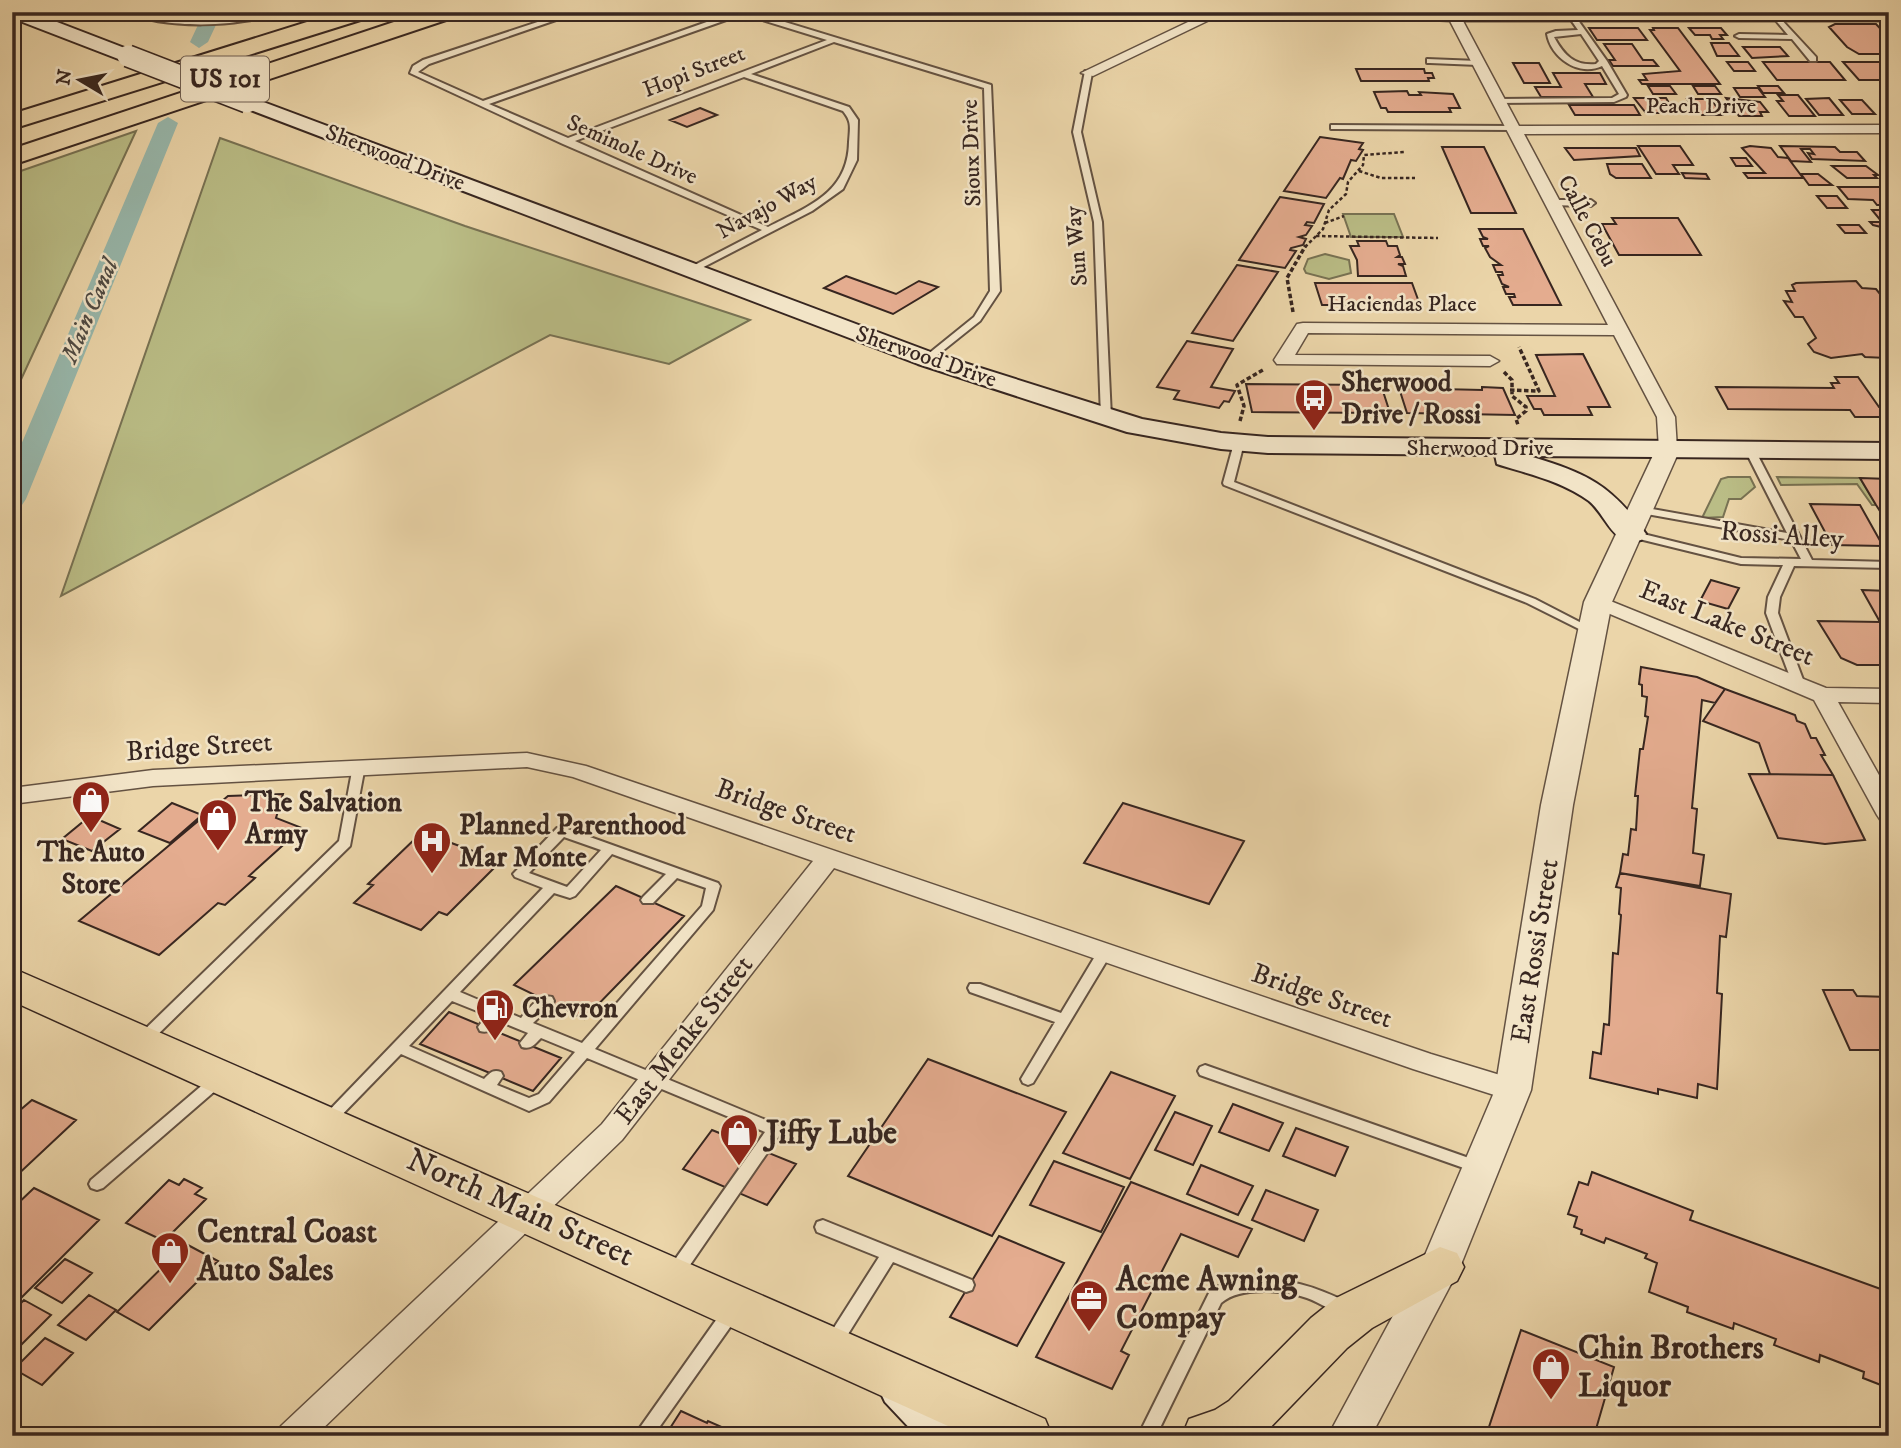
<svg xmlns="http://www.w3.org/2000/svg" width="1901" height="1448" font-family="'IM FELL DW Pica',serif">
	<style>
		.green { fill: #babd86; stroke: #787253; stroke-width: 2 }
		.lines { fill: none; stroke-linecap: round; stroke-linejoin: round }
		.canal { fill: #98b8ac; fill-rule: evenodd }
		.building { fill: #e4ac8f; stroke: #372620; stroke-width: 2 }
		.service-casing { stroke: #645242; stroke-width: 4 }
		.minor-casing { stroke: #645242; stroke-width: 3 }
		.tertiary-casing { stroke: #645242; stroke-width: 3 }
		.secondary-casing { stroke: #372620; stroke-width: 4 }
		.primary-casing { stroke: #372620; stroke-width: 3 }
		.motorway-casing { stroke: #372620; stroke-width: 4 }
		.path-far1 { stroke: #372620; stroke-width: 2.5; stroke-dasharray: 3.5 2.5; stroke-linecap: butt }
		.path { stroke: #372620; stroke-width: 3.5; stroke-dasharray: 4.5 2.5; stroke-linecap: butt }
		.service { fill: #f2e4c7; fill-rule: evenodd }
		.minor { fill: #f2e4c7; fill-rule: evenodd }
		.tertiary { fill: #f2e4c7; fill-rule: evenodd }
		.secondary { fill: #f2e4c7; fill-rule: evenodd }
		.primary { fill: #ebd5a9; fill-rule: evenodd }
		.motorway { fill: #ebd5a9; fill-rule: evenodd }
		.secondary-bridge-casing { stroke: #372620; stroke-width: 24; stroke-linecap: butt }
		.secondary-bridge { stroke: #f2e4c7; stroke-width: 21 }
		.labels { text-anchor: middle; dominant-baseline: central; stroke-width: 5; stroke-linejoin: round; paint-order: stroke }
		.far-street-label { font-size: 23px; fill: #372620; stroke: #f2e4c7 }
		.far-water-label { font-size: 24px; font-style: italic; fill: #4f4a43; stroke: #f2e4c7 }
		.shield { fill: #f2e4c7; stroke: #6f5f52; stroke-width: 2 }
		.shield-label { font-size: 26px; font-weight: bold; fill: #372620 }
		.poi-label { font-size: 28px; font-weight: bold; fill: #372620; stroke: #f2e4c7; text-anchor: start }
		.street-label { font-size: 28px; fill: #372620; stroke: #f2e4c7 }
		.near-poi-label { font-size: 33px; font-weight: bold; fill: #372620; stroke: #f2e4c7; text-anchor: start }
		.near-street-label { font-size: 33px; fill: #372620; stroke: #f2e4c7 }
	</style>
	<rect width="100%" height="100%" fill="#ebd5a9"/>
	<filter id="stains"><feTurbulence type="fractalNoise" baseFrequency=".00286" numOctaves="4"/><feColorMatrix values="0 0 0 0 .2 0 0 0 0 .09 0 0 0 0 .02 0 0 0 .5 -.17"/></filter>
	<radialGradient id="worn" r=".72"><stop offset=".6" stop-color="#630" stop-opacity="0"/><stop offset="1" stop-color="#630" stop-opacity=".3"/></radialGradient>
	<path class="green" d="M136 131 12 399V174Z
		M220 138 465 226 750 320 669 364 550 335 61 596Z
		M1343 214H1394L1403 237H1351Z
		M1325 254 1349 260 1351 273 1329 279 1306 273 1304 269 1308 259Z
		M1728 477H1750L1755 487 1741 499H1729L1723 517 1702 518 1721 479Z
		M1777 477 1860 478 1876 505H1872L1857 484 1781 485Z"/>
	<g class="lines">
		<path class="canal" d="M204 12H222L208 42 199 48 190 42Z
			M168 117 178 123 26 499 22 505 12 507V466L158 123Z"/>
	</g>
	<path class="building" d="M1835 24H1876L1889 38V54H1859L1847 47 1829 27Z
		M1589 28H1638L1647 40H1597Z
		M1653 28H1678L1720 84H1642L1639 80H1647L1643 74 1680 71 1650 30H1654Z
		M1689 28H1721L1727 35H1720L1723 39H1712L1710 35H1695Z
		M1711 43H1729L1739 56H1717Z
		M1604 44H1632L1643 60H1653L1658 66H1613L1609 60H1615Z
		M1743 47H1780L1788 56 1752 58Z
		M1727 62H1748L1755 71H1734Z
		M1763 62H1830L1845 80H1777Z
		M1843 62H1889V80H1859Z
		M1513 63H1539L1550 83H1524Z
		M1356 69H1424L1425 73H1432L1434 78H1428L1429 81H1361Z
		M1553 73H1600L1606 84H1585L1593 97H1541L1535 87H1561Z
		M1648 86H1670L1676 94H1653Z
		M1693 86H1715L1721 94H1698Z
		M1758 86H1778L1784 93H1763Z
		M1734 88H1758L1765 97H1740Z
		M1407 91 1409 95H1421L1419 92 1453 94 1460 108H1449L1451 112H1388L1386 108H1381L1374 92Z
		M1778 95H1798L1815 116H1789L1777 101H1783Z
		M1634 98H1666L1675 113H1646Z
		M1726 98 1760 102 1768 112H1760L1762 116H1739Z
		M1829 98 1843 115H1819L1806 99Z
		M1687 99H1711L1722 115H1702L1698 110H1693Z
		M1840 100H1862L1875 114H1852Z
		M1569 105H1634L1640 115H1575Z
		M700 108 717 115 687 127 670 120Z
		M1320 137 1363 143 1359 149 1363 150 1356 161 1351 160 1343 179 1340 178 1326 198 1284 191Z
		M1638 146H1680L1693 165H1673L1679 174H1656Z
		M1750 146 1771 148 1778 157 1788 158 1803 178H1748L1744 173H1765L1742 148Z
		M1780 146 1835 147 1840 152H1857L1865 161 1812 159 1808 153 1814 154 1810 149H1801L1811 162 1791 161Z
		M1442 147H1484L1516 213H1471Z
		M1565 148H1636L1640 156 1574 160Z
		M1731 158H1746L1752 166H1736Z
		M1607 164H1642L1651 178H1616L1610 174Z
		M1832 166H1866L1878 175H1874L1877 178H1847Z
		M1682 173 1706 174 1709 179 1685 178Z
		M1801 174H1818L1832 185H1809Z
		M1838 187H1884L1889 193V205H1877L1873 200 1848 199Z
		M1817 196H1837L1847 208H1827Z
		M1280 197 1324 204 1314 223 1307 222 1305 225 1312 226 1306 235 1299 237 1306 239 1303 245 1291 248 1290 250 1296 251 1285 268 1239 260Z
		M1872 210H1889V229L1873 225 1870 222H1882Z
		M1612 218H1678L1701 255H1619L1602 224H1616Z
		M1838 225H1859L1866 233H1845Z
		M1479 229H1523L1561 305H1513L1509 297H1515L1514 294H1506L1503 287H1509L1502 284 1498 275H1503L1502 272H1496L1493 265H1501L1490 257 1485 248 1489 246H1483L1480 239H1488L1483 237Z
		M1357 241H1386L1388 246H1397L1400 255 1397 257H1402L1405 264H1398L1403 266 1406 276H1358L1357 260 1350 246H1359Z
		M1237 265 1278 272 1233 341 1192 333Z
		M846 276 896 294 919 281 938 287 893 314 824 288Z
		M1856 281 1862 288 1876 289 1889 305V354H1883L1886 358 1865 357 1862 354 1831 358 1814 352 1808 344 1816 338 1803 317H1795L1784 301 1792 302 1786 291H1795L1792 285 1796 283Z
		M1315 283H1412L1420 305H1322Z
		M1187 341 1233 349 1211 387 1235 391 1229 402 1224 401 1219 408 1174 399 1179 391 1157 387Z
		M1583 354 1610 407H1588L1592 415H1544L1541 409H1534L1527 396H1555L1536 355Z
		M1835 377H1858L1879 407H1889V417H1855L1850 410 1728 409 1716 387 1834 388 1831 383H1839Z
		M1246 384 1381 385 1390 413 1252 412Z
		M1482 387 1503 388 1515 415 1407 413 1399 388 1482 390Z
		M1860 478 1889 479V525L1876 505Z
		M1810 504 1860 505 1883 546 1832 545Z
		M1711 580 1739 588 1728 609 1700 601Z
		M1862 590 1889 591V668L1886 665H1857L1841 658 1818 621 1880 622Z
		M1641 667 1697 677 1725 689 1715 703 1702 700 1692 808 1697 809 1693 853 1704 855 1700 886 1620 873 1623 854 1628 855 1631 829 1636 830 1638 796H1635L1640 749H1643L1648 717 1645 716 1647 697 1642 696V685L1639 684Z
		M1725 689 1795 715 1797 721 1805 724 1811 738H1816L1825 755H1821L1833 775 1770 774 1759 743 1703 721Z
		M1749 774 1833 775 1865 840 1825 844 1778 838Z
		M283 794 276 818 302 828 249 876 255 878 225 905 218 903 159 955 79 921 228 796Z
		M172 803 202 815 170 843 139 831Z
		M1123 803 1244 841 1209 904 1084 863Z
		M90 816 120 829 92 851 62 839Z
		M418 836 434 843 438 838 481 854 477 858 496 866 447 915 439 912 421 930 354 903 373 885 368 884Z
		M1620 873 1731 894 1726 937 1720 936 1717 993 1722 994 1717 1089 1698 1084 1697 1098 1658 1089V1094L1590 1078 1593 1052 1601 1054 1604 1024 1609 1025 1613 953 1618 954 1621 915 1619 914 1621 888 1616 887Z
		M616 886 684 916 584 1019 514 985Z
		M1823 990H1853L1857 996 1889 997V1050H1850Z
		M449 1012 485 1027 561 1058 533 1091 420 1044Z
		M928 1059 1066 1112 992 1236 848 1176Z
		M1111 1072 1175 1096 1130 1179 1063 1153Z
		M32 1100 76 1120 12 1180V1117Z
		M1233 1104 1283 1123 1269 1151 1219 1132Z
		M1175 1112 1212 1126 1193 1165 1155 1150Z
		M1296 1128 1348 1147 1335 1176 1283 1156Z
		M712 1130 796 1164 767 1205 683 1169Z
		M1054 1161 1124 1187 1101 1232 1030 1205Z
		M1201 1165 1253 1186 1238 1215 1187 1194Z
		M1592 1172 1693 1211 1690 1220 1889 1292 1886 1387 1863 1378 1864 1372 1820 1355 1819 1362 1774 1345 1776 1339 1734 1323 1733 1329 1687 1312 1688 1307 1649 1292 1657 1263 1645 1258 1647 1254 1606 1238 1604 1243 1581 1234 1582 1230 1574 1227 1577 1217 1568 1214 1579 1182 1588 1185Z
		M184 1179 202 1188 195 1194 206 1199 164 1241 126 1223 169 1180 179 1185Z
		M1131 1182 1252 1229 1238 1257 1181 1234 1121 1351 1129 1355 1112 1389 1036 1357Z
		M34 1188 99 1220 12 1307V1209Z
		M1266 1190 1318 1210 1304 1241 1252 1220Z
		M999 1236 1064 1263 1017 1346 950 1317Z
		M186 1244 218 1261 149 1330 117 1312Z
		M65 1259 92 1273 62 1303 35 1288Z
		M89 1295 116 1310 86 1340 58 1325Z
		M24 1300 51 1315 20 1346 12 1342V1312Z
		M1521 1330 1614 1367 1594 1436H1486Z
		M45 1338 73 1353 42 1385 14 1369Z
		M681 1411 707 1423 708 1421 733 1432 731 1436H665Z"/>
	<g class="lines">
		<defs>
			<path id="service" d="M128 12C151 12 174 20 200 20 226 20 251 12 277 12 243 28 161 29 128 12Z
				M568 12H579L429 64 418 72 483 101 735 12H752L991 85 1000 291 980 321 930 361 927 362 922 359 974 317 990 291 984 88 834 42 751 74 849 107 858 120 857 160 843 189 812 211 690 274 687 273V269L762 230 563 144 410 73 413 66 423 60ZM743 14 827 40 568 138 489 104ZM744 77 843 111C852 122 850 127 849 142 848 193 809 206 768 227L575 141Z
				M1573 15 1575 16 1607 61 1627 95 1626 97 1614 102 1495 103V99H1498L1612 98 1619 94 1602 66C1579 77 1551 58 1547 34L1556 31 1578 30 1569 17ZM1581 34 1599 61 1596 64C1574 66 1564 55 1554 37Z
				M1777 15 1816 57V61H1810L1792 39 1739 38 1735 36 1739 34 1788 35 1773 17Z
				M1427 59 1478 61 1482 63 1478 65 1430 63H1427Z
				M1085 71 1092 73 1081 132 1102 222 1111 417 1106 420 1101 417 1094 222 1073 132Z
				M1331 125 1512 126 1516 128 1512 130 1334 129H1331Z
				M1551 200H1591L1595 203 1591 206 1548 205 1547 203Z
				M1239 440 1244 443 1234 482 1535 599 1597 631 1591 634 1587 633 1527 603 1224 485 1223 483 1234 443Z
				M1750 447 1755 450 1812 560 1889 562V568L1794 566 1780 597 1778 613 1805 685 1799 689 1793 685 1766 613 1768 597 1783 565 1741 564 1627 536 1626 534 1631 531 1741 558 1801 559 1791 540 1641 513 1636 510 1641 507 1787 533 1745 450Z
				M359 762 365 766 350 846 148 1044 143 1045 138 1044 136 1040 138 1036 339 841 353 766Z
				M562 827 718 883 720 886 713 910 595 1049 780 1126 783 1130 681 1278 675 1280 669 1278 667 1273 669 1268 765 1132 587 1058 549 1102 529 1111 401 1054 332 1125 327 1127 322 1125 319 1121 543 888 515 877 513 874 557 828ZM564 837 601 850 567 887 529 873ZM612 854 666 874 643 897 641 900 643 903H653L677 878 706 888 702 906 582 1043 533 1023 552 1005 554 1001 552 997C539 994 529 1009 521 1018L460 992 554 893 570 898 575 896ZM452 1001 487 1015 478 1027 480 1031C490 1034 493 1027 499 1021L528 1033 520 1043 522 1047C531 1050 535 1044 541 1038L575 1052 539 1094 529 1098 497 1085 503 1076 501 1072C493 1069 490 1073 484 1079L409 1046Z
				M1105 947 1110 948 1112 952 1033 1083 1028 1085 1023 1083 1021 1079 1055 1022 970 992 968 988 970 984H980L1061 1013 1100 948Z
				M1205 1065 1483 1163 1486 1167 1483 1171 1478 1173 1200 1075 1198 1071 1200 1067Z
				M218 1074 223 1076 225 1080 223 1084 103 1188 97 1190 91 1188 89 1184 91 1180 213 1076Z
				M823 1220 972 1280 974 1285 972 1290 966 1292 893 1262 840 1347 834 1349 828 1347 826 1342 828 1337 879 1257 817 1232 815 1227 817 1222Z
				M1244 1279C1287 1277 1315 1286 1353 1305L1355 1310 1353 1315 1347 1317C1333 1312 1321 1303 1307 1298 1283 1290 1241 1286 1221 1303L1156 1436H1138L1209 1293 1216 1287Z
				M732 1304 738 1306 740 1311 738 1316 653 1436H634L726 1306Z"/>
			<path id="minor" d="M1209 12H1226L1093 76 1081 73Z
				M1342 12 1889 13V21H1463L1519 126 1889 125V133L1524 134 1675 417 1677 449 1668 455 1659 449 1657 417 1614 335 1308 333 1295 355 1490 356 1499 361 1490 366 1277 364 1274 360 1297 324 1303 323 1608 325 1450 21 1348 16Z
				M1598 596 1826 688 1889 689V703L1838 702 1889 793V823L1881 821 1877 815 1814 700 1591 606 1587 602Z
				M527 753 586 766 1431 1054 1523 1082 1527 1090 1523 1098 1513 1101 1413 1069 834 868 622 1140 315 1436H277L281 1426 602 1124 813 861 573 777 527 767 153 786 12 804V788L153 770Z"/>
			<path id="tertiary" d="M1668 442 1677 444 1680 449 1612 602 1573 805 1531 1090 1460 1267 1371 1436H1328L1422 1262 1495 1090 1541 805 1584 602 1656 449 1659 444Z"/>
			<path id="secondary" d="M12 12H31L135 52 138 56 135 60H121L12 18Z
				M247 96 936 354 1142 419 1221 433 1268 437 1889 443V459L1529 456C1586 473 1611 484 1646 534L1641 540C1612 547 1608 517 1589 501 1562 481 1528 474 1497 464L1495 455 1268 453 1221 449 1127 432 918 364 240 106 237 102 240 98Z
				M901 1366C929 1377 960 1409 973 1436H917L885 1402 878 1387 885 1372Z"/>
			<path id="primary" d="M12 968 1045 1419 1052 1436H970L12 1001Z
				M1440 1247 1457 1253 1464 1267 1457 1281 1372 1328 1347 1348 1265 1433 1182 1436 1189 1419 1215 1410 1229 1401 1311 1318 1336 1298Z"/>
			<path id="motorway" d="M339 12H373L370 17 12 129V114Z
				M424 12H458L455 17 12 165V149Z"/>
		</defs>
		<use href="#service" class="service-casing"/>
		<use href="#minor" class="minor-casing"/>
		<use href="#tertiary" class="tertiary-casing"/>
		<use href="#secondary" class="secondary-casing"/>
		<use href="#primary" class="primary-casing"/>
		<use href="#motorway" class="motorway-casing"/>
		<path class="path-far1" d="M1359 171 1381 178H1415
			M1325 223 1344 216
			M1316 236 1438 238
			M1305 247 1323 229 1329 210 1346 194 1348 182 1363 165 1364 155 1404 152"/>
		<path class="path" d="M1293 312 1287 278 1306 245
			M1504 372 1512 380V396L1526 407V411L1516 419 1518 425
			M1510 390 1539 391 1519 347
			M1240 421 1244 406 1237 385 1263 370"/>
		<use href="#service" class="service"/>
		<use href="#minor" class="minor"/>
		<use href="#tertiary" class="tertiary"/>
		<use href="#secondary" class="secondary"/>
		<use href="#primary" class="primary"/>
		<use href="#motorway" class="motorway"/>
		<defs>
			<path id="secondary-bridge" d="M128 56 247 102"/>
		</defs>
		<use href="#secondary-bridge" class="secondary-bridge-casing"/>
		<use href="#secondary-bridge" class="secondary-bridge"/>
	</g>
	<defs>
		<symbol id="bus-pin" viewBox="-11 -11 22 30"><path d="M0 17L-7.5 6A9.5 9.5 0 1 1 7.5 6Z" fill="#8f2418" stroke="#f2e4c7"/><path d="M-5-6H5V4H4V6H2V4H-2V6H-4V4H-5ZM-3.5-4V0h7V-4ZM-3.5 1.2v1.5H-2V1.2ZM2 1.2v1.5H3.5V1.2Z" fill="#fff"/></symbol>
		<symbol id="shop-pin" viewBox="-11 -11 22 30"><path d="M0 17L-7.5 6A9.5 9.5 0 1 1 7.5 6Z" fill="#8f2418" stroke="#f2e4c7"/><path d="M-5-2.5h2.3a2.7 3.5 0 0 1 5.4 0H5L5.5 6h-11ZM-1.5-2.5h3a1.5 2.3 0 0 0-3 0Z" fill="#fff"/></symbol>
		<symbol id="hospital-pin" viewBox="-11 -11 22 30"><path d="M0 17L-7.5 6A9.5 9.5 0 1 1 7.5 6Z" fill="#8f2418" stroke="#f2e4c7"/><path d="M-5-5h3v3.5h4V-5h3V5h-3V1.5h-4V5h-3Z" fill="#fff"/></symbol>
		<symbol id="fuel-pin" viewBox="-11 -11 22 30"><path d="M0 17L-7.5 6A9.5 9.5 0 1 1 7.5 6Z" fill="#8f2418" stroke="#f2e4c7"/><path d="M-5.5-6h7V0h2V4h1.3V-2.5L3-4.5l.8-.8L6-3V5H2.5V1h-1V6h-7ZM-4.2-4.7v3.2H.2V-4.7Z" fill="#fff"/></symbol>
		<symbol id="office-pin" viewBox="-11 -11 22 30"><path d="M0 17L-7.5 6A9.5 9.5 0 1 1 7.5 6Z" fill="#8f2418" stroke="#f2e4c7"/><path d="M-6-3h4V-5.5h4V-3h4V5H-6ZM-1-4.5V-3h2v-1.5ZM-6 0V1H6V0Z" fill="#fff"/></symbol>
	</defs>
	<g fill-rule="evenodd">
		<use href="#bus-pin" x="1292" y="376" width="44" height="60"/>
		<use href="#shop-pin" x="69" y="778" width="44" height="60"/>
		<use href="#shop-pin" x="196" y="796" width="44" height="60"/>
		<use href="#hospital-pin" x="410" y="819" width="44" height="60"/>
		<use href="#fuel-pin" x="473" y="986" width="44" height="60"/>
		<use href="#shop-pin" x="717" y="1111" width="44" height="60"/>
		<use href="#shop-pin" x="148" y="1229" width="44" height="60"/>
		<use href="#office-pin" x="1067" y="1277" width="44" height="60"/>
		<use href="#shop-pin" x="1529" y="1345" width="44" height="60"/>
	</g>
	<g class="labels">
		<g class="far-street-label">
			<text transform="translate(694 72) rotate(-21)">Hopi Street</text>
			<text x="1701" y="106">Peach Drive</text>
			<text transform="translate(632 150) rotate(24)">Seminole Drive</text>
			<text transform="translate(972 153) rotate(-92)">Sioux Drive</text>
			<text transform="translate(395 158) rotate(21)">Sherwood Drive</text>
			<text transform="translate(767 207) rotate(-29)">Navajo Way</text>
			<text transform="translate(1587 221) rotate(62)">Calle Cebu</text>
			<text transform="translate(1077 246) rotate(-95)">Sun Way</text>
			<text x="1402" y="304">Haciendas Place</text>
			<text transform="translate(926 357) rotate(19)">Sherwood Drive</text>
			<text x="1480" y="448">Sherwood Drive</text>
		</g>
		<g class="far-water-label">
			<text transform="translate(90 311) rotate(-67)">Main Canal</text>
		</g>
		<rect class="shield" x="181" y="56.5" width="88" height="45" rx="5"/>
		<g class="shield-label">
			<text x="225" y="79">US 101</text>
		</g>
		<g class="poi-label">
			<text x="1341" y="382">Sherwood<tspan x="1341" dy="32">Drive / Rossi</tspan></text>
			<text x="245" y="802">The Salvation<tspan x="245" dy="32">Army</tspan></text>
			<text x="459" y="825">Planned Parenthood<tspan x="459" dy="32">Mar Monte</tspan></text>
			<text x="91" y="852" text-anchor="middle">The Auto<tspan x="91" dy="32">Store</tspan></text>
			<text x="522" y="1008">Chevron</text>
		</g>
		<g class="street-label">
			<text transform="translate(1782 535) rotate(4)">Rossi Alley</text>
			<text transform="translate(1727 623) rotate(22)">East Lake Street</text>
			<text transform="translate(199 747) rotate(-4)">Bridge Street</text>
			<text transform="translate(786 811) rotate(19)">Bridge Street</text>
			<text transform="translate(1535 951) rotate(-81)">East Rossi Street</text>
			<text transform="translate(1322 996) rotate(19)">Bridge Street</text>
			<text transform="translate(684 1040) rotate(-52)">East Menke Street</text>
		</g>
		<g class="near-poi-label">
			<text x="766" y="1133">Jiffy Lube</text>
			<text x="197" y="1232">Central Coast<tspan x="197" dy="38">Auto Sales</tspan></text>
			<text x="1116" y="1280">Acme Awning<tspan x="1116" dy="38">Compay</tspan></text>
			<text x="1578" y="1348">Chin Brothers<tspan x="1578" dy="38">Liquor</tspan></text>
		</g>
		<g class="near-street-label">
			<text transform="translate(520 1208) rotate(24)">North Main Street</text>
		</g>
	</g>
	<rect width="1901" height="1448" fill="none" stroke="#ebd5a9" stroke-width="42"/>
	<rect x="14" y="14" width="1873" height="1420" fill="none" stroke="#372620" stroke-width="3.5"/>
	<rect x="21" y="21" width="1859" height="1406" fill="none" stroke="#372620" stroke-width="2"/>
	<g transform="translate(80 80) rotate(280)" stroke="#f2e4c7" stroke-width="5" paint-order="stroke">
	<path d="M0-5L12 26L0 18L-12 26Z" fill="#372620"/>
	<text y="-10" font-size="19" font-weight="bold" text-anchor="middle" fill="#372620">N</text>
	</g>
	<rect width="100%" height="100%" filter="url(#stains)"/>
	<rect width="100%" height="100%" fill="url(#worn)"/>
</svg>
